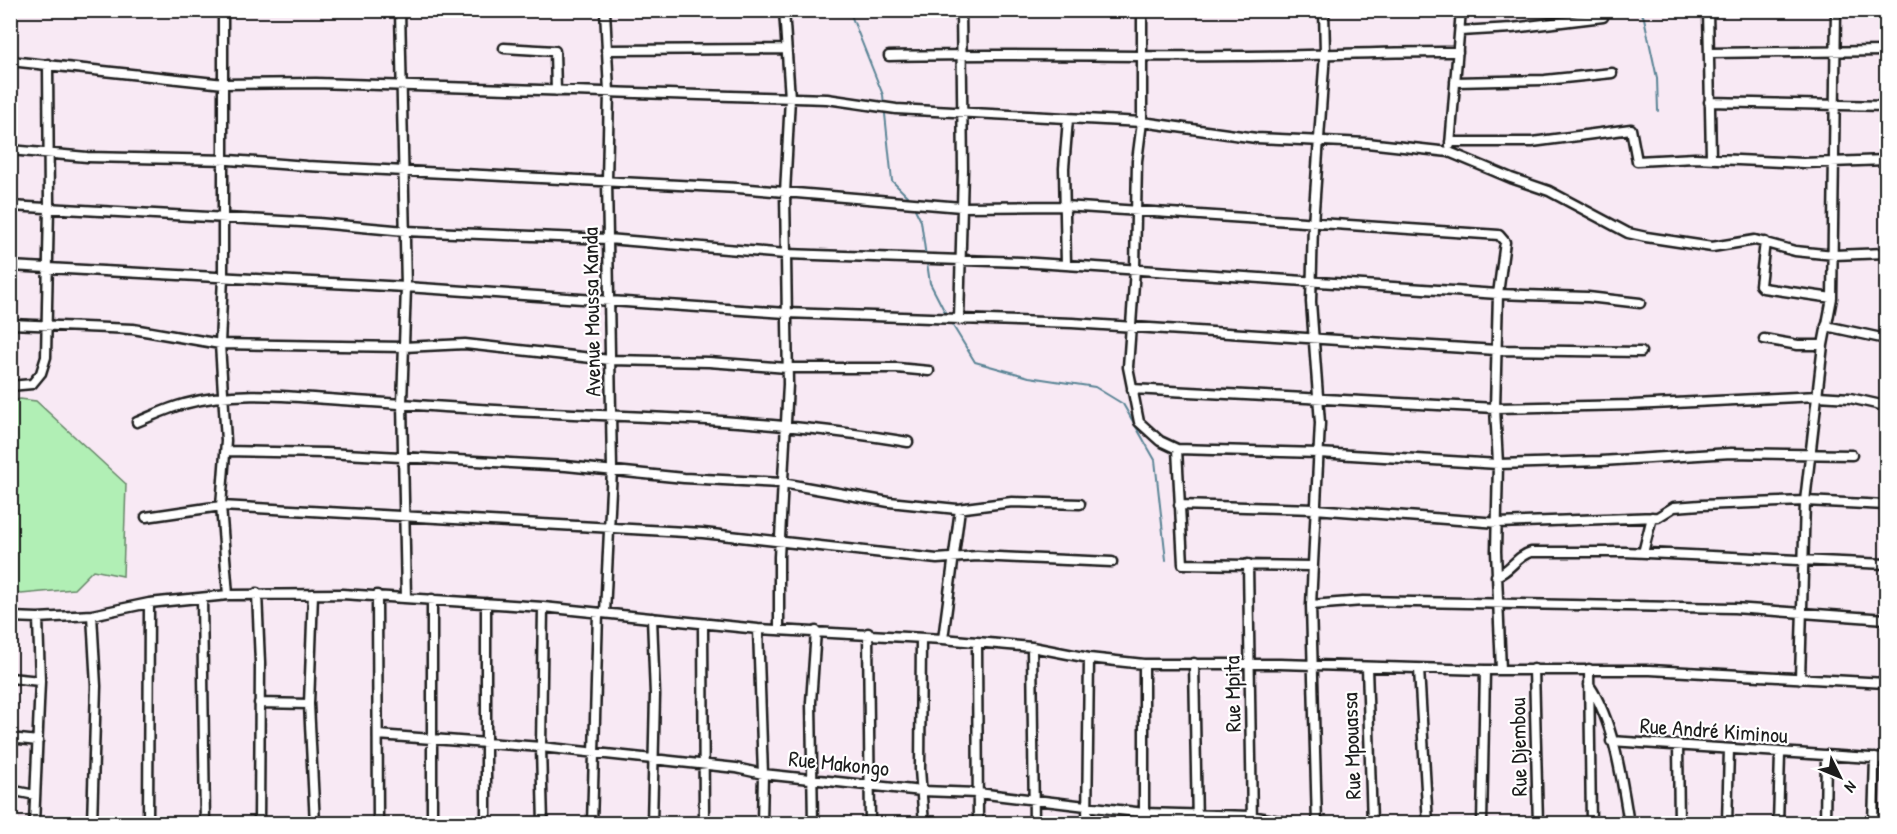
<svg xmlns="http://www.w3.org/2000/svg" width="1897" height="834" font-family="'Patrick Hand',sans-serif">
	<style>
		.green { fill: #b1efb5; stroke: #668668; stroke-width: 1.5 }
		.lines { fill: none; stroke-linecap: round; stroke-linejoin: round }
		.stream { stroke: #5a8495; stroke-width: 2 }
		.minor-casing { stroke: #1c1c1c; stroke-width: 13 }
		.minor { stroke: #fff; stroke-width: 8 }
		.labels { text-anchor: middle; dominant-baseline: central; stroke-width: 4.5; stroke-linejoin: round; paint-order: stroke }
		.street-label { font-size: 22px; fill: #1c1c1c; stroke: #fff }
	</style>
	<rect width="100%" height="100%" fill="#f8e9f4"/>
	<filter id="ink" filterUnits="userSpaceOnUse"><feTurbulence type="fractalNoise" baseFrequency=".0167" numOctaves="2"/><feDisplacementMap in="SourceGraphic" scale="12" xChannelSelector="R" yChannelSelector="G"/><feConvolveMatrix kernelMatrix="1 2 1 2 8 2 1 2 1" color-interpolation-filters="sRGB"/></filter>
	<g filter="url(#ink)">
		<path class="green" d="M20 399 36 401 126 484 123 576 93 570 74 589 21 594 11 591V401Z"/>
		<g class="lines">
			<path class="stream" d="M849 10 883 95 892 181 911 200
				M1640 10 1644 18 1657 78 1658 111
				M913 205 921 221 926 257
				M927 263 930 283 947 316
				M950 321 975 362 1029 377 1095 387 1123 404 1155 460 1166 560"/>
			<defs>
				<path id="minor" d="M223 10V277L220 344 226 441 221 506 228 595
					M400 10 406 287 402 403 406 597
					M605 10 609 92 607 181 612 469 605 613
					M1142 10V122L1137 161 1135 269 1128 367 1139 422 1160 441 1177 449 1319 453 1498 464 1601 461 1731 453 1852 455
					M1708 10 1711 158
					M1460 31 1512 28 1603 17
					M504 48 555 51 556 91
					M606 50 786 49
					M1709 53 1886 51
					M889 56C1006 53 1123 57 1240 56 1313 56 1385 51 1458 52
					M10 61 224 84 316 83 827 99 896 109 1142 122 1256 138 1367 143 1449 152 1511 178 1549 191 1628 233 1646 237 1712 247 1755 240 1795 251 1834 255 1886 253
					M1455 82 1545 80 1612 73
					M1709 102 1886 106
					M1450 142H1532L1631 129 1637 161 1695 158 1803 163 1886 160
					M1450 145 1461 10
					M10 150 87 157 229 160 307 166 738 188 961 207 1064 206 1499 235 1505 242 1498 294 1495 408 1498 464 1496 551 1501 670
					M10 206 318 223 405 231 608 239 786 254 1021 262 1498 294 1588 297 1640 303
					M1765 242 1760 285 1763 288 1832 298
					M1066 264 1064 168 1068 119
					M10 266 406 287 786 313 1072 323 1496 350 1641 352
					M959 320 963 169 961 10
					M10 324 133 329 220 344 404 347 465 344 610 360 709 362 787 368H897L929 371
					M1826 326 1886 339
					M1764 339 1798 345H1823
					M10 386 32 384 41 373 46 357 49 206 48 64
					M1132 389 1495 408 1633 405 1818 396 1850 398 1881 405
					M137 422C152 416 168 408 184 404 240 388 299 398 356 401 428 406 501 411 574 414 686 418 797 423 908 442
					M1177 449 1183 564 1311 566
					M226 451 326 453 566 466 684 478 782 483 889 502 957 509 1012 502 1080 504
					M1179 505 1315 509 1498 523 1658 517 1674 507 1701 505 1805 501 1886 505
					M146 517 221 506 703 533 937 559 977 556 1112 562
					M1643 553 1652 517
					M1248 564 1252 824
					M1496 576C1511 571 1516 556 1531 552H1625L1886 564
					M257 593 260 663 259 824
					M313 594 309 704 315 824
					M377 595 378 824
					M202 598 205 824
					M432 599V824
					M486 603V824
					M1311 605 1363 601 1734 608 1886 619
					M92 615 96 686 92 824
					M10 617 38 618 92 615 149 603 228 595 342 594 543 607 758 629 943 639 1032 647 1089 658 1144 664H1280L1485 670H1650L1886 683
					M652 618 655 695 652 824
					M703 624 704 824
					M758 629 763 774 762 824
					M779 629V557L788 384 785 193 790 98 784 10
					M868 633 870 824
					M921 638 920 769 924 824
					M943 639 960 509
					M977 642 978 824
					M1032 647 1034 824
					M1194 663 1197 824
					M1144 664V824
					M1367 667 1372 824
					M1419 669 1428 824
					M1534 669 1538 824
					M1589 669 1591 824
					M10 678 40 681
					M1800 679 1805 501 1823 345 1832 298 1836 10
					M1589 685C1614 722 1622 780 1629 824
					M259 703 309 704
					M378 735 541 747 736 768 763 774 922 791 978 793 1144 813 1251 816 1297 824
					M10 738 38 741
					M1611 741 1886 759
					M1678 744 1679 824
					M10 790 35 795
					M34 824 40 681 38 618
					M148 824 149 603
					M543 824 541 747 543 607
					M592 824 598 613
					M813 824 811 702 816 631
					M1087 824 1089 658
					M1317 824 1311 605 1320 423 1311 302 1313 224 1325 53 1324 10
					M1482 824 1485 670
					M1727 824 1729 749
					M1778 824 1780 754
					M1825 824 1826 755
					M1873 824 1875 758"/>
			</defs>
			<use href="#minor" class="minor-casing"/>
			<use href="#minor" class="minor"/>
		</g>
	</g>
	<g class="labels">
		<g class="street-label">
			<text transform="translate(591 312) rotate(-91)">Avenue Moussa Kanda</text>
			<text transform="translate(1232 694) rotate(-91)">Rue Mpita</text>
			<text transform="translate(1714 730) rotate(4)">Rue André Kiminou</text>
			<text transform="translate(1351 746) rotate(-92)">Rue Mpouassa</text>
			<text transform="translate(1518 747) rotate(-91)">Rue Djembou</text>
			<text transform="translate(839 763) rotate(6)">Rue Makongo</text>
		</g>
	</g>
	<rect width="1897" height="834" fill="none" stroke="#fff" stroke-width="36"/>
	<rect x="18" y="18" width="1861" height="798" fill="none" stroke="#1c1c1c" stroke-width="2" filter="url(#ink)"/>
	<g transform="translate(1840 777) rotate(133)" stroke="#ffffff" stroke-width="4.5" paint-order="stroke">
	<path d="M0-4.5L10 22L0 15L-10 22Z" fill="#1c1c1c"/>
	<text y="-9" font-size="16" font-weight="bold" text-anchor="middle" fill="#1c1c1c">N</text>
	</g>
</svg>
